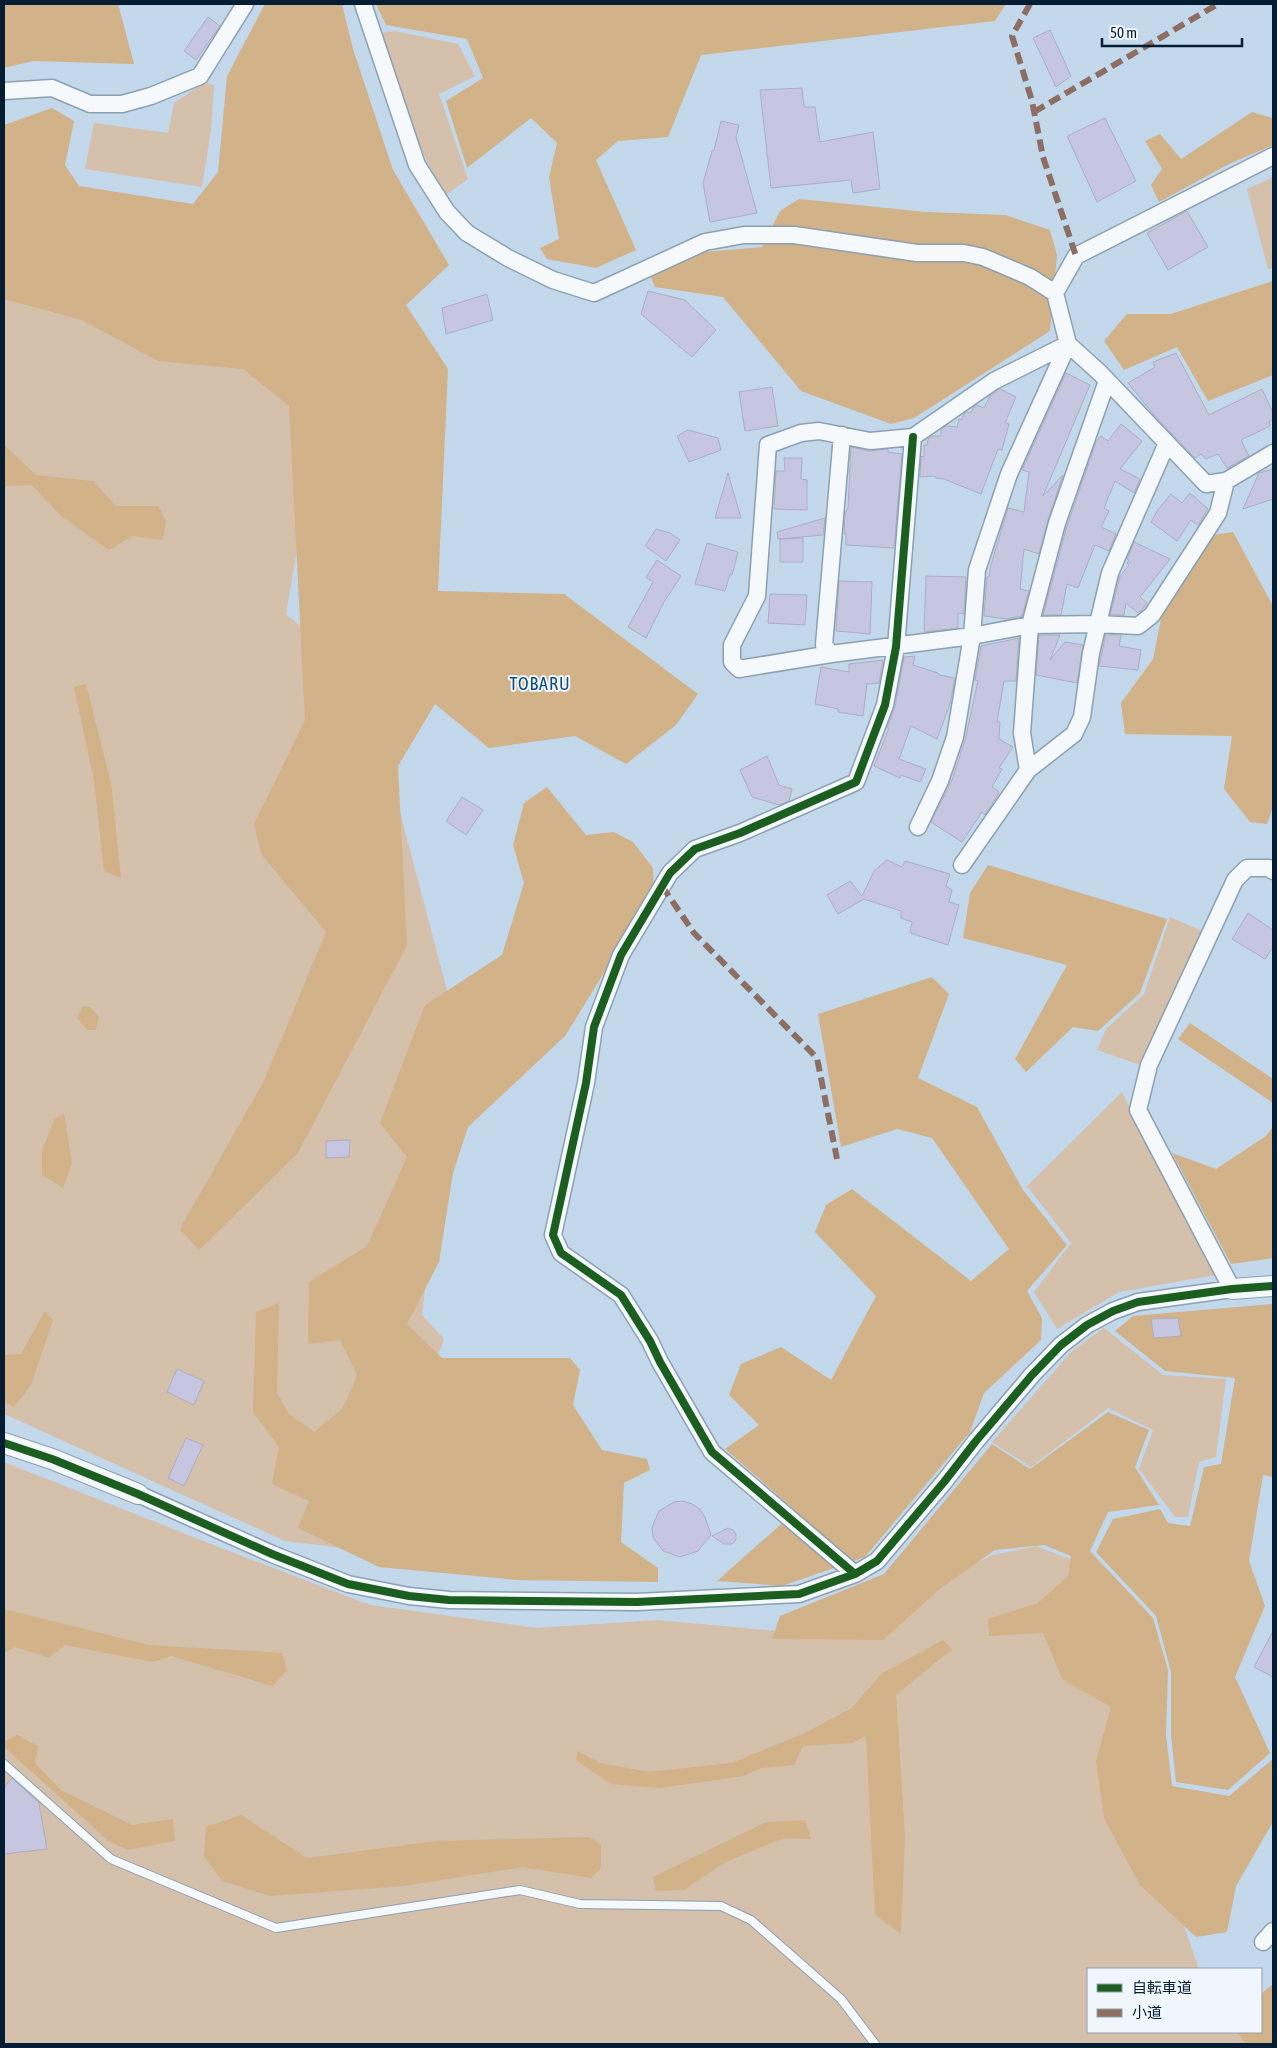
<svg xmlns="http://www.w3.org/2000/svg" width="1277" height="2048" font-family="'Asap Condensed','Noto Sans JP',sans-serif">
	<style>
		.green { fill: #d4c0ab }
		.forest { fill: #d1b289 }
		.building { fill: #c6c6e0; stroke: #abaec2 }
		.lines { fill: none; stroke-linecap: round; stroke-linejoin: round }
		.service-casing { stroke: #8ba0b2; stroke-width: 10 }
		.minor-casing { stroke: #8ba0b2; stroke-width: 19 }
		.tertiary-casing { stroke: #8ba0b2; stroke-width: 22 }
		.service { stroke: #f6f9fc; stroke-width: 8 }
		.minor { stroke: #f6f9fc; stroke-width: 16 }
		.tertiary { stroke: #f6f9fc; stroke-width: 20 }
		.quiet { stroke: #8d6e63; stroke-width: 6; stroke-dasharray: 12 6; stroke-linecap: butt }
		.cycleway-casing { stroke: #f0f6fc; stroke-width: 11 }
		.cycleway { stroke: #1b5e20; stroke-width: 8 }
		.labels { text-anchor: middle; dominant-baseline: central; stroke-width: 4; stroke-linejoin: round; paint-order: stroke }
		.quarter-label { font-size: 18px; letter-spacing: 1px; fill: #0e4e7e; stroke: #f0f6fc }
	</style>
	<rect width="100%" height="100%" fill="#c4d8eb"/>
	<path class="green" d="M395 31 458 44 475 76 439 94 468 179 444 196 422 151 379 33Z
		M205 82 214 85 211 130 202 187 85 169 94 123 168 133 174 103Z
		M1273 177V268L1268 269 1247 189Z
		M4 292 294 372 314 451 286 614 365 680 448 994 430 1244 422 1315 444 1339 366 1551 285 1541 4 1414Z
		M1170 917 1206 933 1143 1066 1097 1050 1106 1029 1144 994Z
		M1122 1092 1215 1275 1119 1292 1057 1329 1034 1292 1071 1243 1027 1186Z
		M1104 1328 1163 1375 1226 1379 1216 1457 1199 1462 1188 1517H1175L1139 1469 1153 1430 1108 1408 1031 1467 992 1442 1072 1351Z
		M4 1462 216 1546 370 1605 537 1628 657 1620 789 1632 940 1579 993 1555 1035 1546 1084 1564 1167 1878 1199 1969H1088V2032H1247L1257 2044H4Z"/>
	<path class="forest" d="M4 4H118L134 64 33 61 4 68Z
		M265 4H342L353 49 393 170 449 265 406 305 448 369 438 591 564 594 698 694 676 725 626 764 575 736 489 748 435 704 398 766 407 945 298 1153 199 1250 180 1229 264 1081 326 932 261 854 254 824 305 720 289 406 243 369 158 361 82 320 4 299V125L52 108 74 121 65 165 79 186 193 204 218 172 227 76Z
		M376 4H1006L995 21 701 55 668 137 618 141 596 160 636 250 596 268 547 259 540 248 559 239 549 177 557 143 531 118 467 168 446 101 483 78 467 39 386 25Z
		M1252 112 1273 118V145L1229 164 1159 202 1151 185 1162 169 1145 141 1160 134 1181 159Z
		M799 199 926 212 1005 215 1050 230 1057 255 1050 331 914 418 891 424 801 391 723 297 655 287 651 277 705 252 762 247 780 211Z
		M1273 281V375L1208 401 1177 347 1124 370 1104 341 1127 314H1171Z
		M4 445 36 475 93 481 116 506H158L166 521 163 540 133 536 109 550 62 517 32 485 4 486Z
		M1233 532 1273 606V807L1267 824 1250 822 1224 789 1232 736 1125 734 1121 703 1153 659 1162 614 1213 535Z
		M86 684 111 783 121 878 104 871 94 780 74 687Z
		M547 787 586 835 614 832 633 842 653 868 654 892 565 1036 468 1127 453 1173 439 1262 407 1324 442 1358H570L580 1370 573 1405 602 1450 647 1459 650 1470 624 1483 621 1542 658 1568V1582L517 1580 379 1567 298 1528 309 1501 272 1484 279 1447 253 1412 256 1312 279 1303 277 1393 289 1414 314 1432 343 1408 357 1375 340 1340 308 1344 309 1282 367 1246 407 1157 380 1123 425 1005 502 955 524 883 513 845 524 803Z
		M988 865 1167 919 1140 993 1098 1031 1073 1027 1026 1072 1015 1059 1067 965 963 938 970 893Z
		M932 977 949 994 918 1078 977 1107 1023 1190 1067 1245 1027 1291 1042 1318 1041 1340 984 1393 970 1432 865 1557 782 1586 717 1581 796 1511 725 1449 759 1425 729 1395 741 1364 781 1347 831 1380 876 1296 815 1232 826 1205 852 1189 971 1281 1009 1249 932 1138 897 1129 841 1147 818 1014Z
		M82 1006 90 1007 99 1017 96 1030H87L77 1018Z
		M1190 1023 1273 1079V1103L1178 1039Z
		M64 1113 72 1163 63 1188 42 1175V1151L54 1120Z
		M1273 1127V1258L1231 1264 1172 1153 1216 1169 1266 1136Z
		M1273 1304V1477L1263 1475 1249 1561 1265 1606 1235 1677 1270 1753 1228 1790 1176 1782 1171 1735V1672L1156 1616 1096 1552 1113 1519 1160 1509 1168 1523 1190 1526 1204 1467 1221 1464 1235 1378 1165 1371 1115 1331 1133 1316Z
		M45 1311 53 1320 31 1385 14 1407 4 1401V1355L21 1354Z
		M1108 1412 1149 1430 1135 1467 1159 1505 1108 1512 1090 1551 1153 1618 1168 1670 1166 1735 1172 1786 1229 1796 1273 1759V1822L1236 1886 1227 1932 1196 1937 1140 1885 1104 1818 1096 1761 1111 1707 1062 1679 1043 1633 989 1636 988 1619 1038 1603 1068 1576 1071 1556 1044 1545 995 1550 941 1588 883 1640 772 1639 780 1616 884 1574 992 1444 1030 1469Z
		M4 1609 149 1645 282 1653 287 1670 273 1686 171 1656 153 1662 65 1645 49 1658 15 1647 4 1653Z
		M943 1640 952 1649 896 1695 905 1837 901 1934 875 1915 866 1736 852 1743 803 1746 794 1765 761 1768 744 1776 660 1788 611 1784 576 1760 578 1751 600 1763 649 1772 731 1763 803 1734 852 1708 881 1674Z
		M17 1735 38 1746 35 1763 61 1790 132 1825 173 1819 175 1841 128 1850 110 1842 4 1747V1742Z
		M241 1815 307 1858 436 1841 589 1837 601 1844V1868L591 1878 523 1867 404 1886 270 1896 223 1881 204 1857 206 1827Z
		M805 1820 811 1839 783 1838 724 1863 684 1890 656 1891 653 1877 766 1822Z
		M1273 1984V2044H1246L1237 2032H1261V1994Z"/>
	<path class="building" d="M208 17 220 26 196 60 184 51Z
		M1050 30 1071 76 1056 87 1033 38Z
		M802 88 804 107H815L820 142 873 132 880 189 853 193 851 180 771 188 760 90Z
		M1105 118 1136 181 1097 202 1067 136Z
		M721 121 739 125 736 137 757 213 710 222 703 183 712 151 714 150Z
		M1187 211 1208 247 1168 270 1147 233Z
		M648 291 685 300 716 330 692 357 641 314Z
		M487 294 493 320 446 334 442 308Z
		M1176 353 1209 415 1262 389 1273 413V419L1269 422 1270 426 1241 440 1249 456 1227 468 1218 454 1206 459 1201 454 1195 458 1154 415 1128 383 1155 367 1153 362Z
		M1066 373 1090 385 1043 496 1063 475 1048 520 1039 554 1024 549 1020 589 1029 591 1022 616 1006 619 984 616 987 577H989L991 565 1008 508 1024 512 1029 472 1022 470Z
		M772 387 778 426 745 431 739 392Z
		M1000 389 1016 397 1005 423 1009 424 1002 450 998 449 981 494 944 479 936 478 935 476 920 477 921 456 924 457V445H927L928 439 932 436H941V429L946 426 957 427 959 419 961 420 964 414 967 412 971 413 973 408 977 405 984 408 990 396Z
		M1121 424 1142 441 1120 469 1140 479 1134 493 1115 481 1104 508 1109 511 1101 527 1116 534 1109 551 1095 545 1078 588 1067 584 1061 615H1043L1067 526 1096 442 1101 436 1108 441Z
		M688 430 718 438 721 450 689 462 677 436Z
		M851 447 868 451 888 449V452L902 454 894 548 846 545V534H844L845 513 848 508Z
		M784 458H802L801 479 807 480V510L774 509 776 471H785Z
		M1273 469V499L1243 509 1259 473Z
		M728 473 741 518H715Z
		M1190 493 1208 509 1198 525 1191 520 1177 541 1151 522 1157 511 1171 494 1182 503Z
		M825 518 823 535 778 539 777 532Z
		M656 529 670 533 680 540 666 561 645 546Z
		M803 538V562H780V539Z
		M1134 542 1170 559 1140 597 1147 603 1141 611 1138 613 1126 603 1124 615H1110L1120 576 1129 565 1127 563 1129 560 1127 559Z
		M707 543 738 552 732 575 730 574 725 591 695 584Z
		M657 560 681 576 664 602 646 638 628 627 653 582 646 577Z
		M926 576 966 577 964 614 958 613V628L924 632Z
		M839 581 872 582 870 634 836 631Z
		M770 594 807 595 805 625 768 623Z
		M1106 634 1121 635 1119 646 1141 650 1138 670 1099 666Z
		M1039 635H1060L1050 660 1065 642 1083 645 1077 683 1036 675Z
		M1019 638 1016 681H1004L997 722H1000L999 739 1013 747 999 768 1002 769 992 787 999 792 996 798 985 815 982 812 962 842 931 822 952 780 965 740 978 681 975 680 981 646Z
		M915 656 913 665 938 673 939 675 955 678 950 704 937 739 911 726 899 759 926 769 920 782 901 775 900 778 874 766 889 728H887L895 707 904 657Z
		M883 660 879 683 867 684 863 716 838 712V709L815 704 821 667 849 672V664Z
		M767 756 779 785 792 789 789 801 779 805 752 797 740 770Z
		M462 797 483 810 466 835 446 821Z
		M887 860 902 867 905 861 950 874 946 886 952 890 949 902 959 905 948 945 910 933 912 922 901 918V911L864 899 838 914 827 895 850 881 862 896 874 871Z
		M1248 913 1273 930V947L1265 959 1232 939Z
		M350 1140 349 1157 326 1158V1141Z
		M1178 1318 1181 1336 1154 1338 1151 1319Z
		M177 1369 204 1381 194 1405 167 1392Z
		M186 1438 203 1445 184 1486 168 1478Z
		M683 1501 692 1504 700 1509 705 1517 711 1535 698 1551 680 1557 663 1551 653 1537 652 1527 659 1511 674 1502Z
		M728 1528 733 1530 736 1534V1540L732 1544H724L712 1536Z
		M1273 1631V1677L1254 1667Z
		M12 1778 39 1803 47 1849 4 1854V1788Z"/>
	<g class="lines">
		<defs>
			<path id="service" d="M4 1764 111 1859 276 1928 520 1890 580 1904 721 1906 751 1920 841 1999 875 2044"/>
			<path id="minor" d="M363 4 417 165 447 212 467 233 508 258 553 280 594 293 705 242 744 235H794L917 253H964L983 257 1030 277 1055 293 1068 344 1100 373 1206 484 1226 481 1273 453
				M4 91 52 88 90 104H122L151 96 200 76 245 4
				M1055 293 1076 256 1273 156
				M842 435 824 645 831 654 972 636 1030 625 1098 624 1138 626 1152 615 1218 513 1226 481
				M831 654 739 669 732 662V645L757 596 768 445 801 433 819 431 870 441 913 437 994 381 1068 344
				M1028 770 1022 733 1030 625 1057 523 1107 381
				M918 827 940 781 955 737 972 636 977 570 1009 474 1068 344
				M962 865 1028 770 1074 734 1082 717 1091 653 1110 573 1167 443
				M138 1494 272 1554 348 1584 409 1596 449 1600 637 1602 799 1594 855 1574 877 1561 944 1482 976 1441 1032 1375 1061 1345 1087 1325 1113 1311 1138 1302 1232 1289 1138 1110 1149 1065 1235 880 1247 868H1269L1273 871
				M855 1574 712 1452 660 1362 650 1341 621 1295 561 1253 553 1235 586 1083 594 1027 621 955 670 873 695 849 740 833 856 782 885 705 896 647 913 437
				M1263 1942 1273 1931"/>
			<path id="tertiary" d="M1232 1289 1273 1286
				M4 1443 52 1459 138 1494"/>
		</defs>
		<use href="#service" class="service-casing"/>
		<use href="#minor" class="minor-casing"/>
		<use href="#tertiary" class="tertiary-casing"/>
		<use href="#service" class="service"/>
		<use href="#minor" class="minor"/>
		<use href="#tertiary" class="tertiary"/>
		<path class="quiet" d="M1030 4 1012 36 1032 101 1043 157 1076 256
			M1034 112 1218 4
			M662 886 694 933 817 1058 837 1159"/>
		<defs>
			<path id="cycleway" d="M4 1443 52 1459 138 1494 272 1554 348 1584 409 1596 449 1600 637 1602 799 1594 855 1574 877 1561 944 1482 976 1441 1032 1375 1061 1345 1087 1325 1113 1311 1138 1302 1232 1289 1273 1286
				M855 1574 712 1452 660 1362 650 1341 621 1295 561 1253 553 1235 586 1083 594 1027 621 955 670 873 695 849 740 833 856 782 885 705 896 647 913 437"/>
		</defs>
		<use href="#cycleway" class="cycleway-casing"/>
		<use href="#cycleway" class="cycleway"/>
	</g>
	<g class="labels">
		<g class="quarter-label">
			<text x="540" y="683">TOBARU</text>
		</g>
	</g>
	<rect width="1277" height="2048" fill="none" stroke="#051d32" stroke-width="10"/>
	<rect x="1087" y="1968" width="175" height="65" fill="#f0f6fc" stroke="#929fab"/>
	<rect x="1097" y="1984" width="25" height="8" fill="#1b5e20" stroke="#929fab"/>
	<text x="1132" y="1993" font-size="15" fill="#051d32">自転車道</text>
	<rect x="1097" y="2009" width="25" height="8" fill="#8d6e63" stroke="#929fab"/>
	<text x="1132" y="2018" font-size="15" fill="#051d32">小道</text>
	<path d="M1102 38v8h140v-8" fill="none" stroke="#051d32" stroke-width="2.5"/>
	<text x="1110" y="38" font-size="15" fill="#051d32" stroke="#f0f6fc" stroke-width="4" paint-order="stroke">50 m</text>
</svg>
